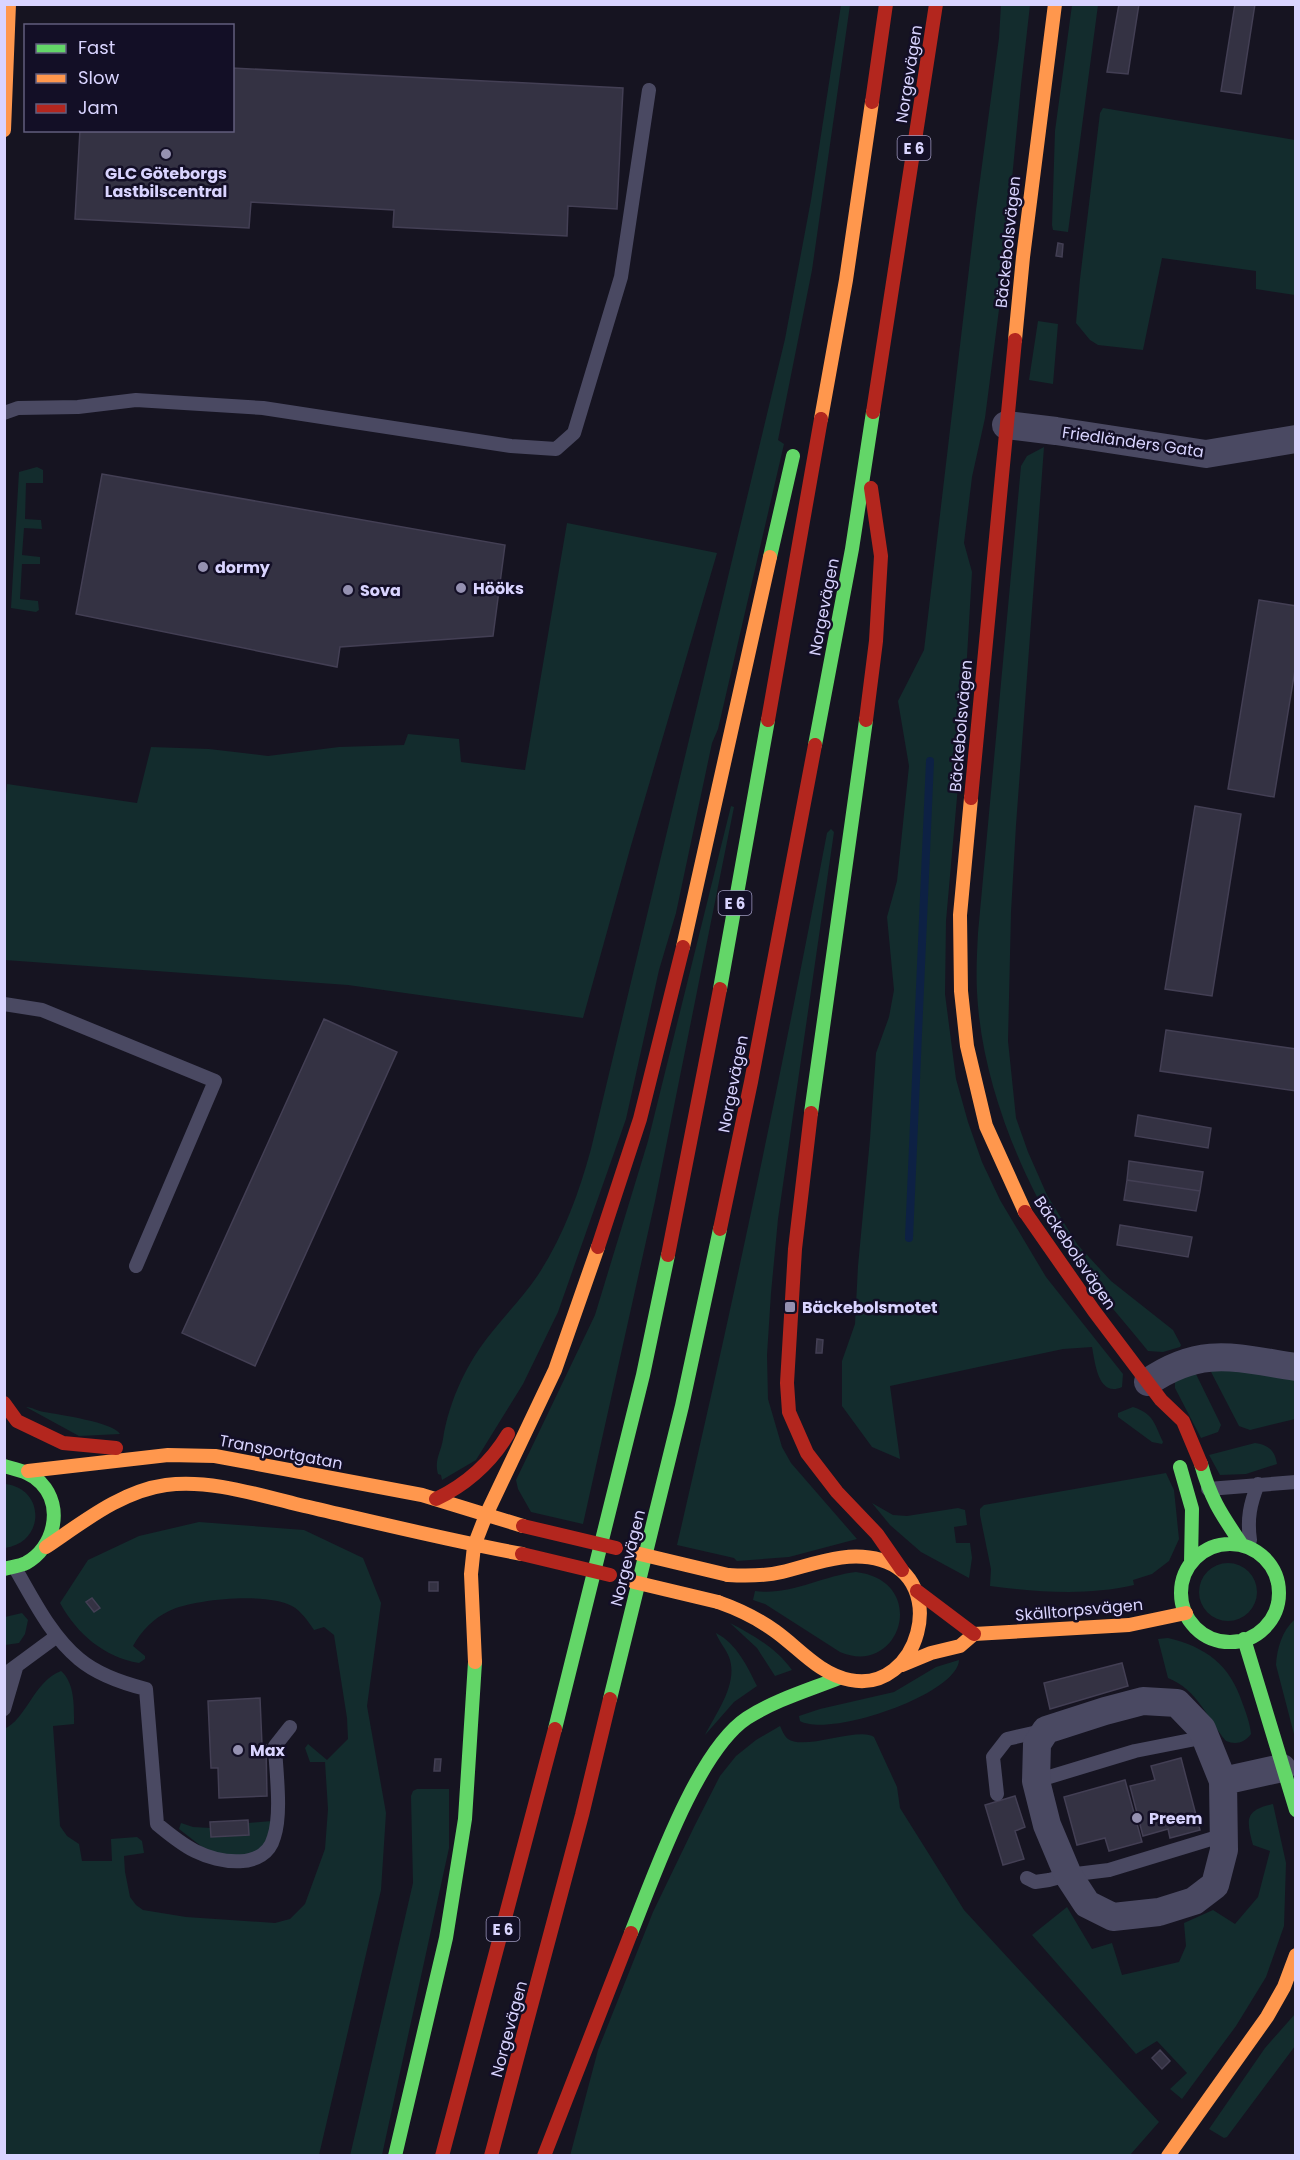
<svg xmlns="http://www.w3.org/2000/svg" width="1300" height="2160" font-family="Poppins,sans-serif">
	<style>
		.green { fill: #132c2d }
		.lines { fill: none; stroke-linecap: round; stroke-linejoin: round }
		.stream { stroke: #0d2144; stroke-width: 8 }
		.building { fill: #343243; stroke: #433f54; stroke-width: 1.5 }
		.lane { stroke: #4a4962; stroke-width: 14 }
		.street { stroke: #4a4962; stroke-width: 28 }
		.fast { stroke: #63d668; stroke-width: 14 }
		.slow { stroke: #ff974d; stroke-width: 14 }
		.jam { stroke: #b3261e; stroke-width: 14 }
		.slow-bridge { stroke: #ff974d; stroke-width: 14 }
		.jam-bridge { stroke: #b3261e; stroke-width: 14 }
		.poi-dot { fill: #9591b1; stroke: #130f26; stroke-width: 2 }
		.labels { text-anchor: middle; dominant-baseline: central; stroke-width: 5; stroke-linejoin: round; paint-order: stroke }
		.shield { fill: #130f26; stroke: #9e99be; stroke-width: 1.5 }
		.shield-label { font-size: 15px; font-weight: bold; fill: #d9d4ff }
		.street-label { font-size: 16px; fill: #d9d4ff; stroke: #130f26 }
		.poi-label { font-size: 16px; font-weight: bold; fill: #d9d4ff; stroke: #130f26; text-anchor: start }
	</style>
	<rect width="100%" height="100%" fill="#161421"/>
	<path class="green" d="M841 5H850L812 270 778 440 784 444 718 729 712 743 676 913 659 970 626 1119 558 1312 523 1384 476 1460 442 1480 441 1475 438 1474C434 1460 441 1452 443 1439 449 1401 467 1362 492 1332 507 1313 524 1296 538 1275 563 1237 579 1193 591 1149L785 339 811 200Z
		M1001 5H1030L1021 85 1001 294 985 418 972 477 964 543 972 572 962 741 946 921 945 994 956 1079 968 1122 982 1162 1000 1200 1046 1277 1123 1374 1122 1387C1098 1398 1095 1362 1092 1347L1063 1349 890 1386 900 1459 872 1447 842 1406V1361L855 1324 858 1266 870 1139 876 1053 889 1017 894 990 887 917 897 881 909 766 898 701 924 650 976 210 999 38Z
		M1072 5H1098L1068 232 1053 230 1052 225 1055 131Z
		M1103 108 1295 140V295L1256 289V271L1162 258 1143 350 1098 345 1090 340 1076 323 1080 279 1100 113Z
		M1038 321 1058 324 1053 384 1029 380Z
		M1044 447 1016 825 1011 912 1008 1041 1016 1118 1028 1152 1047 1195 1077 1244 1111 1281 1173 1330 1181 1345 1180 1347 1163 1352 1148 1351C1118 1314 1084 1277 1059 1236 1016 1166 981 1075 977 992 976 972 977 953 978 933L1021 466 1027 456Z
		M37 467 43 470V483H26L25 519 41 520 42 529 24 528 22 555 40 557V564H22L20 599 38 601 39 610 36 612 11 608 19 472Z
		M567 523 717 553 630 849 583 1018 348 985 5 960 4 816 7 784 137 803 151 747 209 749 268 756 339 747 404 745 408 734 459 739 461 762 525 770Z
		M731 806 734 807 655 1201 583 1524 531 1512 518 1489 516 1480 595 1315 648 1141Z
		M831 829 834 832 778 1219 771 1293 767 1355 768 1399 782 1447 791 1463 857 1539 789 1557 737 1561 734 1558 677 1545C732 1309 782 1072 827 833Z
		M1209 1368 1295 1378V1419L1250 1430 1239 1426Z
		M1194 1370 1221 1425 1218 1432 1201 1438 1175 1388V1382Z
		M26 1407C32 1407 37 1411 44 1412 60 1415 113 1422 120 1434L79 1436Z
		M1133 1407C1154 1414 1154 1423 1163 1442L1162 1444 1152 1442 1118 1417V1413Z
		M1255 1443C1268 1445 1275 1450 1277 1464L1246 1474 1220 1475 1209 1455Z
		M1166 1473 1174 1490 1179 1539 1169 1561 1152 1574 1133 1580 1134 1585C1086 1596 1039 1592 990 1586L991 1569 980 1515V1509L984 1505Z
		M5 1484C45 1488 46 1542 5 1548Z
		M872 1503 893 1515 907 1516 958 1508 965 1510 967 1525 954 1527 956 1543H970L972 1558 969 1578 921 1552 890 1525Z
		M199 1522 304 1530 363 1558 381 1603 367 1706 386 1813 381 1890 319 2155H5L4 1729C26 1720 34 1681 61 1671 75 1683 74 1707 74 1724L53 1726 60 1826 67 1836 79 1844 82 1861H112L111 1839 137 1837 142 1841 144 1853 124 1856 125 1872 130 1897 136 1905 143 1910 186 1917 275 1923 290 1919 305 1904 325 1849 328 1809 325 1762H310L305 1748 308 1744 327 1760 348 1739 347 1718 334 1635 324 1627 314 1630C308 1621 301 1611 292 1606 268 1592 193 1599 169 1611 154 1618 141 1631 133 1646L145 1656V1659L139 1663C104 1657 77 1634 60 1603L88 1560 139 1536Z
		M1199 1592a29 29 0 1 1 58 0a29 29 0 1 1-58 0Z
		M856 1572C930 1581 901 1678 840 1652L765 1604 753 1600 755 1591C789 1596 822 1576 856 1572Z
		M22 1613 28 1620 25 1634 19 1643 5 1645V1617Z
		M1295 1619V1738L1276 1665C1277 1648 1282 1631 1295 1619Z
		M730 1623C753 1635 776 1648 792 1670L775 1676 757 1648Z
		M716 1633C737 1644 747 1666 757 1686L734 1702 705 1735C716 1713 739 1683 729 1657 726 1649 718 1640 716 1633Z
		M1168 1638C1206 1647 1230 1665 1242 1702 1246 1713 1250 1723 1251 1734 1244 1743 1236 1745 1226 1741 1207 1718 1198 1690 1168 1678L1158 1639Z
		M959 1660C958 1694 830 1738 800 1721L799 1716 820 1709 894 1692 936 1667Z
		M780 1726C782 1730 784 1736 788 1739 804 1751 860 1726 874 1737L897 1787 900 1808 964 1910 1159 2122 1130 2155 570 2156 598 2050 653 1912 694 1827 720 1776 736 1756 756 1740Z
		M417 1789H449V1848L382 2155 350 2156 413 1883 411 1796 413 1791Z
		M1273 1804 1286 1863 1284 1926 1266 1977 1236 2026 1182 2099 1170 2089 1187 2073 1157 2041 1136 2054 1032 1935 1067 1907 1092 1949 1112 1943 1122 1975 1179 1962 1186 1946 1184 1923 1213 1910 1235 1924 1258 1897 1270 1851 1253 1845C1246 1819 1245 1810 1273 1804Z
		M272 1821 271 1833 260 1852 233 1856 206 1850 179 1829 181 1823 193 1827 211 1828 212 1837 248 1835V1823Z
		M1295 2014V2046L1227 2137 1224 2138 1209 2129 1265 2048Z"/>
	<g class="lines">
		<path class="stream" d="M909 1238 930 761"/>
	</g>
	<path class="building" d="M1119 4H1139L1128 74 1107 72Z
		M1235 4H1255L1241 94 1221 91Z
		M232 68 623 88 617 209 568 206 567 236 393 227 394 210 251 202 249 228 75 219 80 130H232Z
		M1058 243 1063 244 1062 257 1056 256Z
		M102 474 505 545 493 636 340 647 337 667 76 614Z
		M1259 600 1296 606V664L1274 797 1228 789Z
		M1195 806 1241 814 1212 996 1165 989Z
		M324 1019 397 1052 255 1366 182 1333Z
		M1166 1030 1296 1049V1091L1160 1071Z
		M1138 1115 1211 1128 1208 1148 1135 1136Z
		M1129 1161 1203 1172 1200 1191 1127 1180Z
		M1127 1180 1200 1191 1196 1211 1124 1200Z
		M1120 1225 1192 1237 1188 1257 1117 1245Z
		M817 1339 823 1340 822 1353H816Z
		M429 1582H438V1591H429Z
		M92 1598 100 1608 94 1612 86 1602Z
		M1122 1663 1128 1686 1050 1709 1044 1683Z
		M260 1698 262 1745H266L267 1796 219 1798 218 1768H211L208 1701Z
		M1181 1758 1200 1830 1170 1838 1168 1829 1143 1836 1130 1786 1155 1780 1151 1766Z
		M435 1759H441L440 1771H434Z
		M1125 1780 1142 1842 1109 1851 1105 1838 1077 1845 1064 1797Z
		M1015 1796 1025 1827 1015 1831 1024 1859 1003 1865 985 1805Z
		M248 1820 249 1835 211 1837 210 1822Z
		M1160 2050 1170 2061 1162 2069 1152 2058Z"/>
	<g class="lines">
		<path class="lane" d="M4 413 18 408 78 407 136 400 263 408 511 446 556 449 574 433 621 277 649 90
			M4 1004 42 1010 215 1081 136 1266
			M1208 1489 1296 1482
			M1250 1540C1247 1519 1250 1504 1258 1484
			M15 1568C33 1599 51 1636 79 1659 98 1675 122 1683 146 1689L157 1824C169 1834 181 1844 195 1851 219 1863 265 1871 274 1837 282 1813 276 1772 275 1746L290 1727
			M4 1675 57 1636
			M4 1709 16 1668
			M1036 1781 1135 1751 1206 1737
			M997 1794 993 1757 1007 1739 1042 1731
			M1027 1878 1035 1882 1049 1880 1068 1875 1109 1870 1224 1835"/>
		<path class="street" d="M1006 425 1056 431 1206 454 1296 439
			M1148 1382C1202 1345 1236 1358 1296 1367
			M1143 1701 1177 1703 1202 1729 1223 1781 1224 1850 1215 1885 1194 1901 1159 1912 1113 1917 1087 1904 1068 1875 1047 1825 1036 1781 1037 1744 1046 1730 1105 1711Z
			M1223 1781 1282 1768"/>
		<path class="fast" d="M770 557 793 456
			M815 745 852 549 873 412
			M720 989 768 720
			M811 1113 866 720
			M1201 1464C1211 1500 1222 1515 1242 1545
			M4 1466C18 1470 31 1472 41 1483 64 1507 54 1548 26 1563 20 1566 11 1567 4 1569
			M1180 1467 1192 1509 1191 1563
			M1181 1593a49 49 0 1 1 98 0a49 49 0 1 1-98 0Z
			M1244 1639 1296 1810
			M610 1699 682 1406 720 1229
			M555 1729 643 1375 668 1255
			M631 1933C654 1876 697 1751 747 1718 775 1700 809 1690 839 1678
			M395 2156 446 1938 465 1819 475 1662"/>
		<path class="slow" d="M4 130 9 4
			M1015 340 1023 257 1055 4
			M821 419 846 280 872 102
			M971 798 960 915 961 991 967 1046 986 1126 1025 1212
			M683 947 770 557
			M28 1471 168 1455 215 1456 422 1495 523 1526
			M46 1547C82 1523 121 1491 166 1485 210 1479 258 1495 300 1505 374 1522 447 1540 522 1554
			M718 1602C738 1609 757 1618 775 1631 799 1648 819 1674 850 1680 919 1694 950 1580 881 1560 847 1550 815 1564 782 1572 765 1576 746 1576 728 1575
			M475 1662 471 1574 474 1546 486 1515 555 1370 598 1247
			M902 1665 931 1653 960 1646 974 1634 1129 1625 1186 1613
			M1168 2156 1267 2017 1284 1987 1296 1955"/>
		<path class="jam" d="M872 102 886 4
			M873 412 936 4
			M768 720 821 419
			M866 720 876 641 881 556 871 488
			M971 798 1015 340
			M811 1113 795 1249 787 1383 789 1412 807 1453 837 1492 877 1534 902 1570
			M1025 1212 1094 1311 1161 1400 1183 1421 1201 1464
			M720 1229 751 1082 815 745
			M598 1247 640 1119 683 947
			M668 1255 720 989
			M4 1403 17 1421 63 1443 116 1448
			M436 1499C467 1484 490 1464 508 1434
			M917 1591 974 1634
			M442 2156 555 1729
			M491 2156 582 1815 610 1699
			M544 2156 631 1933"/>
		<path class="slow-bridge" d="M640 1554 728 1575
			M634 1582 718 1602"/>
		<path class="jam-bridge" d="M523 1526 616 1548
			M522 1554 610 1575"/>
	</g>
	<g class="poi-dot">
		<circle cx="166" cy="154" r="6"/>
		<circle cx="203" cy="567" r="6"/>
		<circle cx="461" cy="588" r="6"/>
		<circle cx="348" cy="590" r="6"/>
		<rect x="784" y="1301" width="12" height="12" rx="3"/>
		<circle cx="238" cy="1750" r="6"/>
		<circle cx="1137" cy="1818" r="6"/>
	</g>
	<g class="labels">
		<g class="shield">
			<rect x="897.5" y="136" width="33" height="24" rx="4.5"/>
			<rect x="718.5" y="891" width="33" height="24" rx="4.5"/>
			<rect x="486.5" y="1917" width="33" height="24" rx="4.5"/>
		</g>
		<g class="shield-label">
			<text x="914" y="148">E 6</text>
			<text x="735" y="903">E 6</text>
			<text x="503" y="1929">E 6</text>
		</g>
		<g class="street-label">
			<text transform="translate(909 74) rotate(-81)">Norgevägen</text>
			<text transform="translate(1008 242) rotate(-84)">Bäckebolsvägen</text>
			<text transform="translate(1133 442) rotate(8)">Friedländers Gata</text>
			<text transform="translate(824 607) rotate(-79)">Norgevägen</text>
			<text transform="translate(961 726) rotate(-85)">Bäckebolsvägen</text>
			<text transform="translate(733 1084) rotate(-79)">Norgevägen</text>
			<text transform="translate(1075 1253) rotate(56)">Bäckebolsvägen</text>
			<text transform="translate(281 1452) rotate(11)">Transportgatan</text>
			<text transform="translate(628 1558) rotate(-76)">Norgevägen</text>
			<text transform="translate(1079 1610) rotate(-5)">Skälltorpsvägen</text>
			<text transform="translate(509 2029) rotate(-75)">Norgevägen</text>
		</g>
		<g class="poi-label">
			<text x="166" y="173" text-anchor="middle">GLC Göteborgs<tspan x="166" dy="18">Lastbilscentral</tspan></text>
			<text x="215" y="567">dormy</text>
			<text x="473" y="588">Hööks</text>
			<text x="360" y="590">Sova</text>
			<text x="802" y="1307">Bäckebolsmotet</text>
			<text x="250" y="1750">Max</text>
			<text x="1149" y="1818">Preem</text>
		</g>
	</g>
	<rect width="1300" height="2160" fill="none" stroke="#d9d4ff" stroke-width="12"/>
	<rect x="24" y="24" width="210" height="108" fill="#130f26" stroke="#625e7d" stroke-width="1.5"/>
	<rect x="36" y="44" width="30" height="9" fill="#63d668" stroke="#625e7d" stroke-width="1.5"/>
	<text x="78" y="54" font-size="18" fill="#d9d4ff">Fast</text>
	<rect x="36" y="74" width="30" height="9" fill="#ff974d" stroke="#625e7d" stroke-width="1.5"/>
	<text x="78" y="84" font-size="18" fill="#d9d4ff">Slow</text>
	<rect x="36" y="104" width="30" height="9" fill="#b3261e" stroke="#625e7d" stroke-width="1.5"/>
	<text x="78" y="114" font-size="18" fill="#d9d4ff">Jam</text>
</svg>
